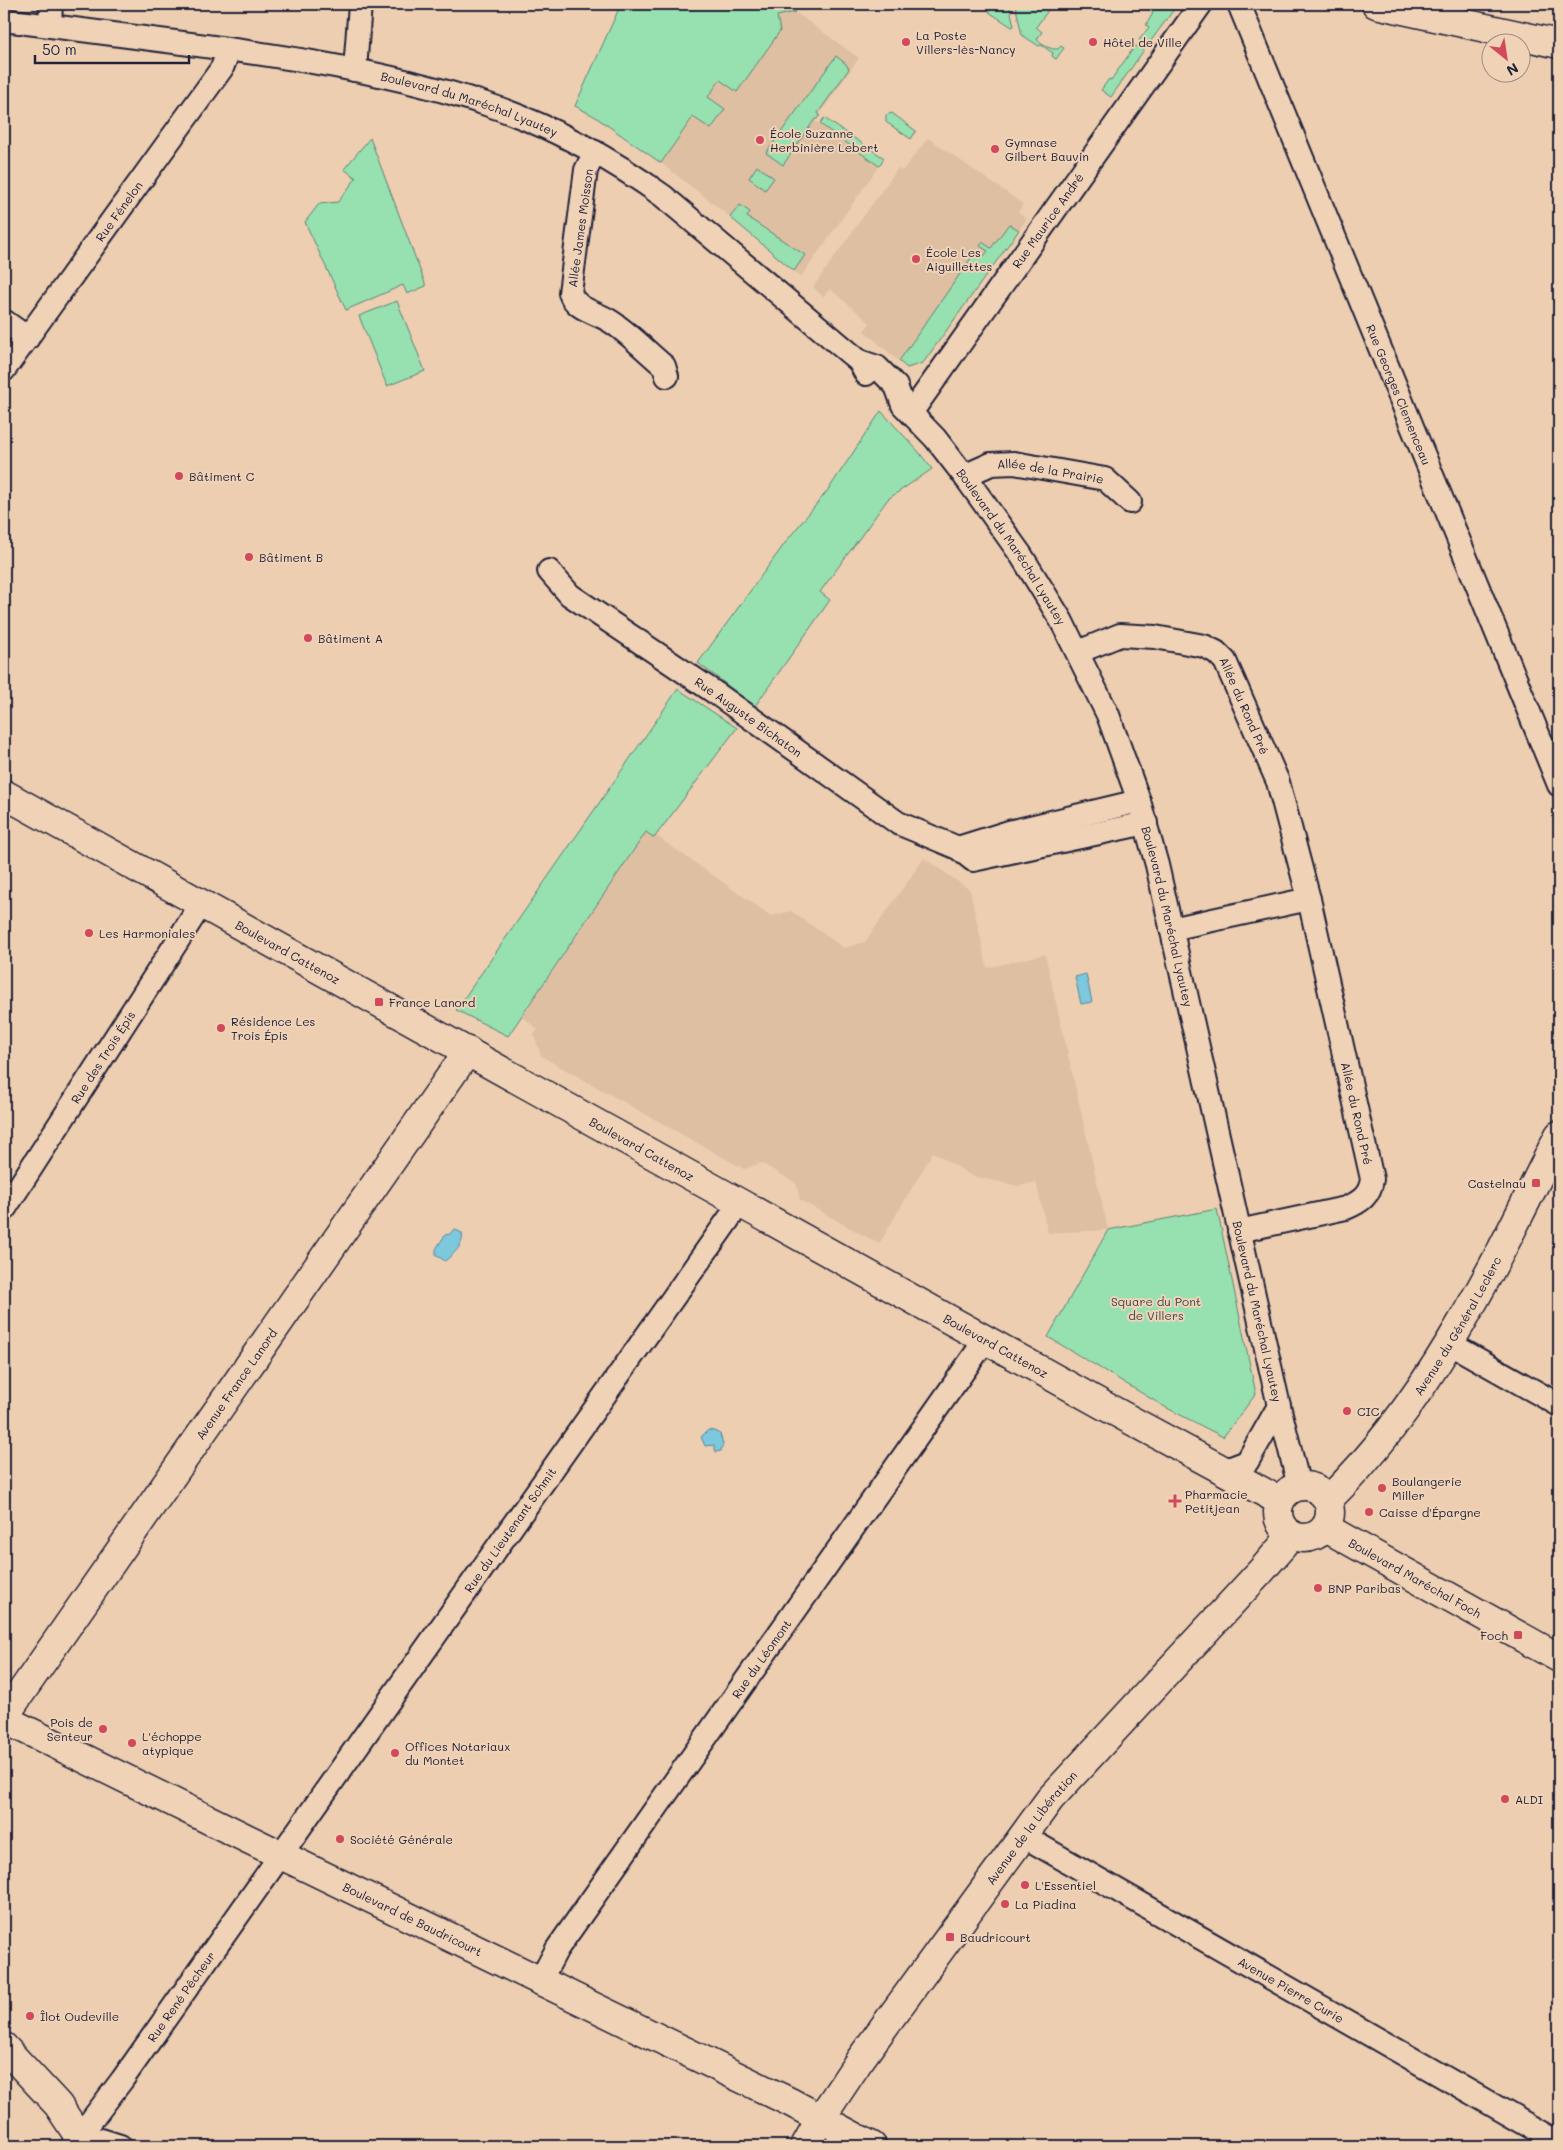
<svg xmlns="http://www.w3.org/2000/svg" width="1563" height="2150" font-family="Mali,sans-serif">
	<style>
		.built { fill: #debfa2 }
		.green { fill: #97e0b0; stroke: #5c8176 }
		.water { fill: #7cc8dc; stroke: #58869c }
		.lines { fill: none; stroke-linecap: round; stroke-linejoin: round }
		.minor-casing { stroke: #22223b; stroke-width: 26 }
		.tertiary-casing { stroke: #22223b; stroke-width: 31 }
		.secondary-casing { stroke: #22223b; stroke-width: 31 }
		.minor { stroke: #f0d3b7; stroke-width: 22 }
		.tertiary { stroke: #f0d3b7; stroke-width: 28 }
		.secondary { stroke: #f0d3b7; stroke-width: 28 }
		.poi-dot { fill: #d1495b; stroke: #f0d3b7; stroke-width: 2 }
		.labels { text-anchor: middle; dominant-baseline: central; stroke-width: 4; stroke-linejoin: round; paint-order: stroke }
		.poi-label { font-size: 12px; fill: #22223b; stroke: #f0d3b7; text-anchor: start }
		.street-label { font-size: 12px; fill: #22223b; stroke: #f0d3b7 }
		.park-label { font-size: 12px; fill: #394852; stroke: #f0d3b7 }
	</style>
	<rect width="100%" height="100%" fill="#edceb0"/>
	<filter id="ink" filterUnits="userSpaceOnUse"><feTurbulence type="fractalNoise" baseFrequency=".02" numOctaves="2"/><feDisplacementMap in="SourceGraphic" scale="10" xChannelSelector="R" yChannelSelector="G"/><feConvolveMatrix kernelMatrix="1 2 1 2 8 2 1 2 1" color-interpolation-filters="sRGB"/></filter>
	<g filter="url(#ink)">
		<path class="built" d="M795 12 859 58 815 121 879 166 801 277 724 212 661 163 764 19Z
			M928 138 1023 204 1018 212 1027 219 923 363 907 368 864 331 870 323 830 289 823 297 813 287 898 168 902 171Z
			M646 832 654 837 655 835 771 916 791 911 844 948 865 942 924 858 970 890 987 968 1045 954 1108 1230 1048 1233 1036 1182 1019 1186 972 1176 933 1152 879 1244 800 1200 796 1183 761 1163 744 1169 541 1056 534 1035 538 1029 522 1017Z"/>
		<path class="green" d="M621 4H800L795 12 777 16 780 31 737 92 720 80 708 97 725 109 711 129 693 117 661 163 594 116 575 106Z
			M995 4H1009L1014 26 1012 27 989 12Z
			M1015 4H1039L1049 9 1036 27 1042 32 1037 39C1040 45 1052 50 1058 49L1061 46 1064 48 1056 59 1052 56 1053 53 1041 45 1039 46 1022 35Z
			M1140 4H1178L1147 46 1139 40 1149 27 1146 25 1153 13Z
			M1135 46 1144 50 1111 97 1101 90 1109 79 1111 80Z
			M836 56 846 64 849 69 818 113 820 115 817 119H815L783 165 766 153Z
			M892 113 916 131 911 139 886 122V115Z
			M824 118 884 158 879 166 820 124Z
			M370 138 426 286 407 294 403 285 346 310 305 222 319 204 338 202 356 178 344 169Z
			M757 166 774 178 765 190 749 178Z
			M740 205 750 212 747 217 805 255 794 271 730 217Z
			M1009 224 1019 230 923 363 907 368 899 361 976 251 984 256 988 251 980 246 982 242 991 248Z
			M397 301 425 371 387 386 359 316Z
			M881 411 918 451 932 469 888 499 820 592 830 600 755 706 698 663 788 539 828 490Z
			M678 689 737 728 654 838 646 832 508 1036 456 1010Z
			M1217 1209 1256 1394 1223 1437 1165 1407 1048 1337 1108 1230Z"/>
		<path class="water" d="M1086 974 1092 1002 1081 1004 1075 977Z
			M454 1229 462 1233C465 1245 453 1254 445 1261L436 1255V1249L445 1235 450 1234Z
			M708 1430 714 1431 720 1434 723 1444 721 1451 716 1452 714 1445 705 1446 701 1437Z"/>
		<g class="lines">
			<defs>
				<g id="minor">
					<path id="s1" d="M1239 4 1559 785"/>
					<path id="s2" d="M4 20C69 28 133 37 198 45 295 58 393 73 486 104 549 125 609 157 663 196L859 361 866 374"/>
					<path d="M50 25 51 4"/>
					<path d="M355 70 360 4"/>
					<path d="M595 152 586 170 570 293C576 310 596 312 610 321 629 333 646 351 664 366L667 376"/>
					<path d="M4 321 28 338"/>
					<path id="s3" d="M859 361 877 367 896 386 903 405 935 438 966 478 1021 555 1061 620 1108 715 1139 801 1157 865 1279 1406 1299 1486"/>
					<path id="s4" d="M4 370 222 68 229 50"/>
					<path id="s5" d="M911 413 1201 4"/>
					<path id="s6" d="M966 478 973 472 991 464 1014 463 1105 479 1130 502"/>
					<path id="s7" d="M549 571 570 595 717 694 898 823 958 848 973 860 1146 823"/>
					<path id="s8" d="M1078 652 1120 635 1155 637 1204 646 1216 652 1225 661 1278 782 1309 899 1372 1179C1370 1196 1360 1202 1346 1208L1239 1231"/>
					<path d="M958 848 1009 832 1139 801"/>
					<path d="M1171 929 1309 899"/>
					<path id="s9" d="M4 1210 202 903"/>
					<path d="M1449 1343 1559 1405"/>
					<path d="M1226 1470 1247 1462 1279 1406"/>
					<path id="s10" d="M1023 1836 1559 2143"/>
					<path id="s11" d="M540 1981 557 1949 986 1339"/>
					<path d="M79 2136 101 2140 120 2146"/>
					<path id="s12" d="M72 2146 122 2080 740 1203"/>
				</g>
				<g id="tertiary">
					<path id="s13" d="M4 794 1103 1405 1280 1501"/>
					<path id="s14" d="M1326 1528 1559 1658"/>
					<path id="s15" d="M4 1717 468 1051"/>
					<path id="s16" d="M4 1719 248 1839 790 2102 872 2146"/>
					<path d="M4 2047 58 2105 85 2146"/>
				</g>
				<g id="secondary">
					<path d="M1376 4 1559 44"/>
					<circle cx="1304" cy="1512" r="26"/>
					<path id="s17" d="M1328 1500C1431 1400 1496 1262 1559 1135"/>
					<path id="s18" d="M805 2146 821 2118 859 2061 1050 1799 1262 1570 1292 1535"/>
				</g>
			</defs>
			<use href="#minor" class="minor-casing"/>
			<use href="#tertiary" class="tertiary-casing"/>
			<use href="#secondary" class="secondary-casing"/>
			<use href="#minor" class="minor"/>
			<use href="#tertiary" class="tertiary"/>
			<use href="#secondary" class="secondary"/>
		</g>
	</g>
	<g class="poi-dot">
		<circle cx="906" cy="42" r="5"/>
		<circle cx="1093" cy="42" r="5"/>
		<circle cx="760" cy="140" r="5"/>
		<circle cx="995" cy="149" r="5"/>
		<circle cx="916" cy="259" r="5"/>
		<circle cx="179" cy="476" r="5"/>
		<circle cx="249" cy="557" r="5"/>
		<circle cx="308" cy="638" r="5"/>
		<circle cx="89" cy="933" r="5"/>
		<rect x="374" y="997" width="10" height="10" rx="2.5"/>
		<circle cx="221" cy="1028" r="5"/>
		<rect x="1531" y="1178" width="10" height="10" rx="2.5"/>
		<circle cx="1347" cy="1411" r="5"/>
		<circle cx="1382" cy="1488" r="5"/>
		<path d="M1172.5 1493.5h5v5h5v5h-5v5h-5v-5h-5v-5h5z"/>
		<circle cx="1369" cy="1512" r="5"/>
		<circle cx="1318" cy="1588" r="5"/>
		<rect x="1513" y="1630" width="10" height="10" rx="2.5"/>
		<circle cx="103" cy="1729" r="5"/>
		<circle cx="132" cy="1743" r="5"/>
		<circle cx="395" cy="1753" r="5"/>
		<circle cx="1505" cy="1799" r="5"/>
		<circle cx="340" cy="1839" r="5"/>
		<circle cx="1025" cy="1885" r="5"/>
		<circle cx="1005" cy="1904" r="5"/>
		<rect x="945" y="1932" width="10" height="10" rx="2.5"/>
		<circle cx="30" cy="2016" r="5"/>
	</g>
	<g class="labels">
		<g class="poi-label">
			<text x="916" y="35">La Poste<tspan x="916" dy="14">Villers-lès-Nancy</tspan></text>
			<text x="1103" y="42">Hôtel de Ville</text>
			<text x="770" y="133">École Suzanne<tspan x="770" dy="14">Herbinière Lebert</tspan></text>
			<text x="1005" y="142">Gymnase<tspan x="1005" dy="14">Gilbert Bauvin</tspan></text>
			<text x="926" y="252">École Les<tspan x="926" dy="14">Aiguillettes</tspan></text>
			<text x="189" y="476">Bâtiment C</text>
			<text x="259" y="557">Bâtiment B</text>
			<text x="318" y="638">Bâtiment A</text>
			<text x="99" y="933">Les Harmoniales</text>
			<text x="389" y="1002">France Lanord</text>
			<text x="231" y="1021">Résidence Les<tspan x="231" dy="14">Trois Épis</tspan></text>
			<text x="1526" y="1183" text-anchor="end">Castelnau</text>
			<text x="1357" y="1411">CIC</text>
			<text x="1392" y="1481">Boulangerie<tspan x="1392" dy="14">Miller</tspan></text>
			<text x="1185" y="1494">Pharmacie<tspan x="1185" dy="14">Petitjean</tspan></text>
			<text x="1379" y="1512">Caisse d'Épargne</text>
			<text x="1328" y="1588">BNP Paribas</text>
			<text x="1508" y="1635" text-anchor="end">Foch</text>
			<text x="93" y="1722" text-anchor="end">Pois de<tspan x="93" dy="14">Senteur</tspan></text>
			<text x="142" y="1736">L'échoppe<tspan x="142" dy="14">atypique</tspan></text>
			<text x="405" y="1746">Offices Notariaux<tspan x="405" dy="14">du Montet</tspan></text>
			<text x="1515" y="1799">ALDI</text>
			<text x="350" y="1839">Société Générale</text>
			<text x="1035" y="1885">L'Essentiel</text>
			<text x="1015" y="1904">La Piadina</text>
			<text x="960" y="1937">Baudricourt</text>
			<text x="40" y="2016">Îlot Oudeville</text>
		</g>
		<g class="street-label">
			<text stroke="none"><textPath href="#s2" startOffset="474">Boulevard du Maréchal Lyautey</textPath></text>
			<text stroke="none"><textPath href="#s4" startOffset="196">Rue Fénelon</textPath></text>
			<text stroke="none"><textPath href="#s5" startOffset="236">Rue Maurice André</textPath></text>
			<text transform="translate(580 228) rotate(-82)">Allée James Moisson</text>
			<text stroke="none"><textPath href="#s1" startOffset="422">Rue Georges Clemenceau</textPath></text>
			<text stroke="none"><textPath href="#s6" startOffset="89">Allée de la Prairie</textPath></text>
			<text stroke="none"><textPath href="#s3" startOffset="245">Boulevard du Maréchal Lyautey</textPath></text>
			<text stroke="none"><textPath href="#s8" startOffset="205">Allée du Rond Pré</textPath></text>
			<text stroke="none"><textPath href="#s7" startOffset="248">Rue Auguste Bichaton</textPath></text>
			<text stroke="none"><textPath href="#s3" startOffset="650">Boulevard du Maréchal Lyautey</textPath></text>
			<text stroke="none"><textPath href="#s13" startOffset="325">Boulevard Cattenoz</textPath></text>
			<text stroke="none"><textPath href="#s9" startOffset="182">Rue des Trois Épis</textPath></text>
			<text stroke="none"><textPath href="#s8" startOffset="629">Allée du Rond Pré</textPath></text>
			<text stroke="none"><textPath href="#s13" startOffset="730">Boulevard Cattenoz</textPath></text>
			<text stroke="none"><textPath href="#s3" startOffset="1055">Boulevard du Maréchal Lyautey</textPath></text>
			<text stroke="none"><textPath href="#s17" startOffset="218">Avenue du Général Leclerc</textPath></text>
			<text stroke="none"><textPath href="#s13" startOffset="1135">Boulevard Cattenoz</textPath></text>
			<text stroke="none"><textPath href="#s15" startOffset="406">Avenue France Lanord</textPath></text>
			<text stroke="none"><textPath href="#s12" startOffset="756">Rue du Lieutenant Schmit</textPath></text>
			<text stroke="none"><textPath href="#s14" startOffset="102">Boulevard Maréchal Foch</textPath></text>
			<text stroke="none"><textPath href="#s11" startOffset="391">Rue du Léomont</textPath></text>
			<text stroke="none"><textPath href="#s18" startOffset="391">Avenue de la Libération</textPath></text>
			<text stroke="none"><textPath href="#s16" startOffset="455">Boulevard de Baudricourt</textPath></text>
			<text stroke="none"><textPath href="#s10" startOffset="309">Avenue Pierre Curie</textPath></text>
			<text stroke="none"><textPath href="#s12" startOffset="185">Rue René Pêcheur</textPath></text>
		</g>
		<g class="park-label">
			<text x="1156" y="1301">Square du Pont<tspan x="1156" dy="14">de Villers</tspan></text>
		</g>
	</g>
	<rect width="1563" height="2150" fill="none" stroke="#f0d3b7" stroke-width="20"/>
	<rect x="10" y="10" width="1543" height="2130" fill="none" stroke="#22223b" stroke-width="2" filter="url(#ink)"/>
	<g transform="translate(1506 58) rotate(150)"><circle r="24" fill="#f0d3b7" stroke="#9e8c85"/>
	<path d="M0-4L9 19L0 12L-9 19Z" fill="#d1495b"/>
	<text y="-8" font-size="14" font-weight="bold" text-anchor="middle" fill="#22223b">N</text>
	</g>
	<path d="M35 55v8h154v-8" fill="none" stroke="#22223b" stroke-width="2.5"/>
	<text x="42" y="55" font-size="15" fill="#22223b" stroke="#f0d3b7" stroke-width="4" paint-order="stroke">50 m</text>
</svg>
